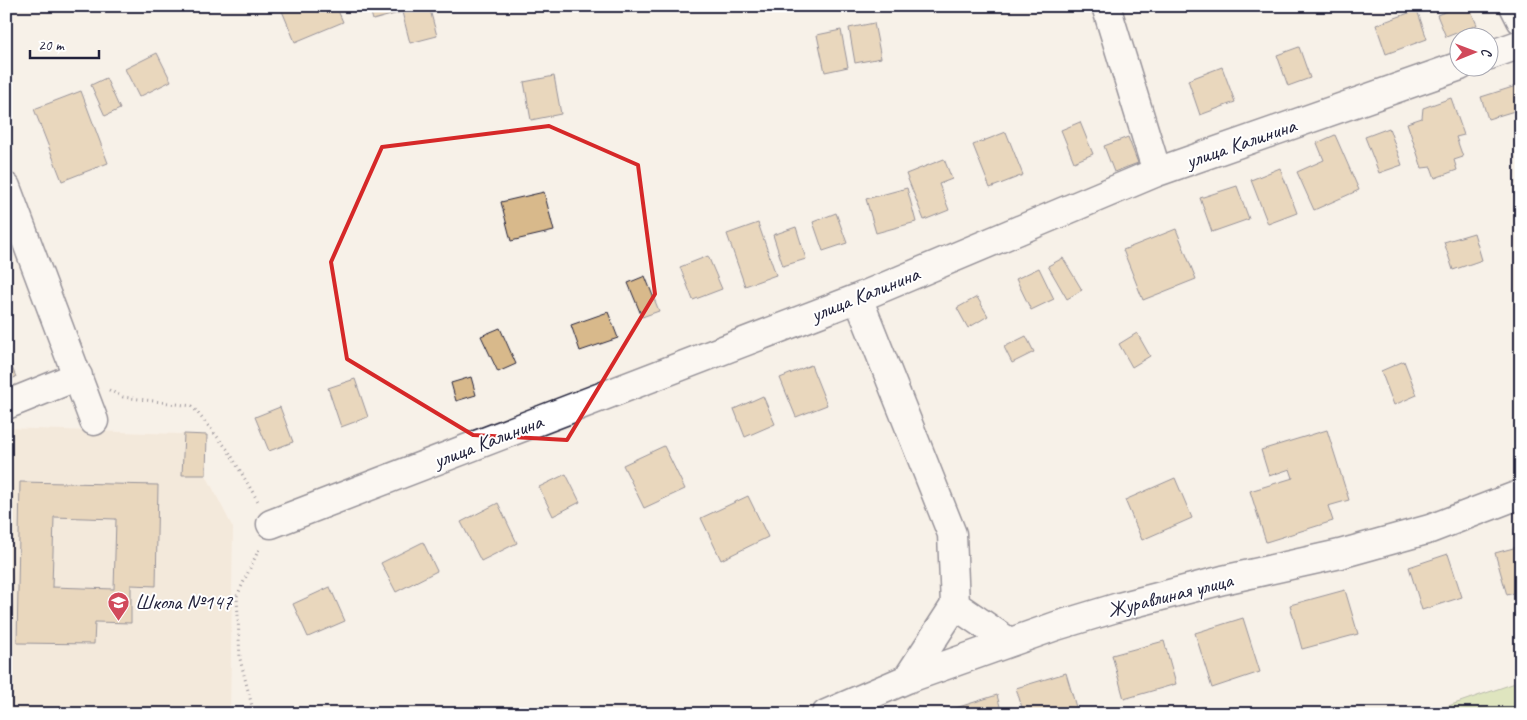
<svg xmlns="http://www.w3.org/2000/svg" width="1527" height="720" font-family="Caveat,sans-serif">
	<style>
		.built { fill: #eee0cc }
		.green { fill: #c0d88f; stroke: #717d65 }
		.building { fill: #d8b98b; stroke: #22223b; fill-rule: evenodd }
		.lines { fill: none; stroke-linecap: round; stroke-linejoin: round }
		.minor-casing { stroke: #22223b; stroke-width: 31 }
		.path { stroke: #22223b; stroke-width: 3; stroke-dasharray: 1 4; stroke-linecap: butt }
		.minor { stroke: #fff; stroke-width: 28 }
		.marked { fill: none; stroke: #d62828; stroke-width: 4; stroke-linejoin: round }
		.labels { text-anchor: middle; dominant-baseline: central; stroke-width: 4; stroke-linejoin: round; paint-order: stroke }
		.street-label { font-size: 21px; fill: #22223b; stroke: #fff }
		.poi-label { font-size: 21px; fill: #22223b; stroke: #fff; text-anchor: start }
	</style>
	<rect width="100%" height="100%" fill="#f7f1e8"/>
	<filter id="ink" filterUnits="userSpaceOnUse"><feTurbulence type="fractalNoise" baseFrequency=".02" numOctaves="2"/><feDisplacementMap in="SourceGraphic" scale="10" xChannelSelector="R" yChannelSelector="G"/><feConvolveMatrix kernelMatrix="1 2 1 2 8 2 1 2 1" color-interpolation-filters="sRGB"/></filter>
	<g filter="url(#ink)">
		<path class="built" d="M6 428 207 435 206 475 233 528 230 714H6Z"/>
		<path class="green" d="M1521 681V714H1425Z"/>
		<path class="building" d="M280 6H336L343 22 295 42Z
			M369 6H429L437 36 410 43 402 12 373 20Z
			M1460 6H1469L1477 25 1446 37 1437 15Z
			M1417 10 1427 39 1386 54 1376 25Z
			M874 23 881 58 855 63 849 28Z
			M841 30 848 67 825 72 817 35Z
			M1299 47 1310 78 1288 86 1277 55Z
			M157 53 171 81 139 97 125 69Z
			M1222 67 1235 102 1200 115 1188 80Z
			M554 76 561 114 531 120 524 82Z
			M106 78 120 109 105 116 91 85Z
			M1516 86 1521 100V109L1488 119 1481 97Z
			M81 91 108 163 62 181 34 109Z
			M1451 98 1464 135 1456 137 1463 157 1454 160 1457 170 1435 178 1431 167 1422 168 1407 123 1422 118 1423 108Z
			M1080 122 1093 154 1074 162 1061 130Z
			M1389 128 1402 165 1379 173 1365 137Z
			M1006 132 1023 175 990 188 973 145Z
			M1335 135 1359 190 1314 210 1297 172 1324 160 1317 143Z
			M1128 137 1138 163 1114 172 1104 146Z
			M944 159 952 179 939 184 949 210 924 220 906 174Z
			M1280 168 1297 213 1268 224 1251 180Z
			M1237 186 1249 219 1212 232 1200 198Z
			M907 188 916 222 876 233 866 199Z
			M544 192 554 231 511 241 501 202Z
			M836 213 847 243 823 251 813 222Z
			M758 223 776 275 745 286 727 234Z
			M796 227 806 259 783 266 773 235Z
			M1176 229 1196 279 1143 300 1123 250Z
			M1474 233 1482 260 1453 270 1444 242Z
			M708 256 722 289 693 300 680 267Z
			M1063 258 1082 290 1067 299 1048 266Z
			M1039 268 1054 299 1031 310 1016 279Z
			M645 276 659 311 642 317 628 283Z
			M977 297 988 316 968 328 957 308Z
			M608 312 618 338 580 351 571 325Z
			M500 328 516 364 498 372 481 336Z
			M1137 333 1150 356 1132 367 1119 344Z
			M1026 336 1034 352 1012 363 1004 347Z
			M6 353 16 377 6 381Z
			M1404 361 1417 395 1394 405 1381 371Z
			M811 365 827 405 796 417 780 378Z
			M471 377 476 395 456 401 451 383Z
			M355 379 368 417 341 427 328 388Z
			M763 396 775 424 745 437 734 409Z
			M280 407 293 442 269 451 255 417Z
			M1327 430 1349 500 1328 506 1333 521 1266 542 1250 491 1293 478 1290 469 1269 476 1261 450Z
			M184 434 207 435 206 475H182Z
			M664 446 685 489 644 508 623 465Z
			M566 474 580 502 553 516 539 487Z
			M1175 478 1192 518 1142 540 1125 500Z
			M20 482 158 485 156 586 131 585V623L95 622 94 644 17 643ZM54 517 116 519 114 589 52 587Z
			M748 496 768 537 721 560 701 518Z
			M498 503 517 543 481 561 461 522Z
			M423 542 437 571 396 592 381 563Z
			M1521 546V591L1507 595 1495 553Z
			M1448 554 1462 597 1422 610 1409 567Z
			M330 587 345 621 308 637 293 604Z
			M1345 590 1358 634 1302 649 1290 605Z
			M1243 618 1260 672 1212 688 1195 633Z
			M1164 641 1176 684 1124 699 1112 655Z
			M1066 673 1078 714H1024L1016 688Z
			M997 695 1002 714H943V712Z"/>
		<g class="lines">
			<defs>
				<path id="minor" d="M1106 6 1157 172
					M1514 6 1521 20
					M1490 55 1521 44
					M6 187 94 421
					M858 298 952 534 955 605
					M6 405 78 376
					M271 524 858 298 1157 172 1460 66
					M907 679 955 605 1009 642
					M826 714 907 679 1056 626 1119 607 1223 580 1340 554 1430 529 1521 494"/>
			</defs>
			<use href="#minor" class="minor-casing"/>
			<path class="path" d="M109 390 123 397 192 406 228 450 259 503
				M254 714 240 659 237 596 260 547"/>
			<use href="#minor" class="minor"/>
		</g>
	</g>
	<path d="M0 0H1527V720H0ZM549 126 638 165 655 294 567 440 473 435 347 359 331 262 382 147Z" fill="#f7f1e8" fill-opacity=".55" fill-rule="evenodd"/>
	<path class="marked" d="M549 126 638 165 655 294 567 440 473 435 347 359 331 262 382 147Z"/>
	<defs>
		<symbol id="school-pin" viewBox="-11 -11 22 30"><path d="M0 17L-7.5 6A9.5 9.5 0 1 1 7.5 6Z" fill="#d1495b" stroke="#fff"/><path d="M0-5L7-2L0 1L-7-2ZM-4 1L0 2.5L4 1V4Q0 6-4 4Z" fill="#fff"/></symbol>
	</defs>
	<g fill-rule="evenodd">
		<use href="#school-pin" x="106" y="590" width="25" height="34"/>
	</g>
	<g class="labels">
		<g class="street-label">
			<text transform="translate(1241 143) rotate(-19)">улица Калинина</text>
			<text transform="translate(865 294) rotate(-22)">улица Калинина</text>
			<text transform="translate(488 441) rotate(-21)">улица Калинина</text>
			<text transform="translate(1170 595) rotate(-14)">Журавлиная улица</text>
		</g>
		<g class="poi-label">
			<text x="135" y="602">Школа №147</text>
		</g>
	</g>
	<rect width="1527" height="720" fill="none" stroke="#fff" stroke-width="25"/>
	<rect x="12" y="12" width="1502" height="695" fill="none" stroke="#22223b" stroke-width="2" filter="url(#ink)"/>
	<g transform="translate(1474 52) rotate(89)"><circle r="24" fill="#ffffff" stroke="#a7a7b1"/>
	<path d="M0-4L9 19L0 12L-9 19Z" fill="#d1495b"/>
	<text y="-8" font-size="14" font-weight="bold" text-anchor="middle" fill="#22223b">С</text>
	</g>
	<path d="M30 50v8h69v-8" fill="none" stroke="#22223b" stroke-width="2.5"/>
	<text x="38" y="50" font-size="15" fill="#22223b" stroke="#ffffff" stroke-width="4" paint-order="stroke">20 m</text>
</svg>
